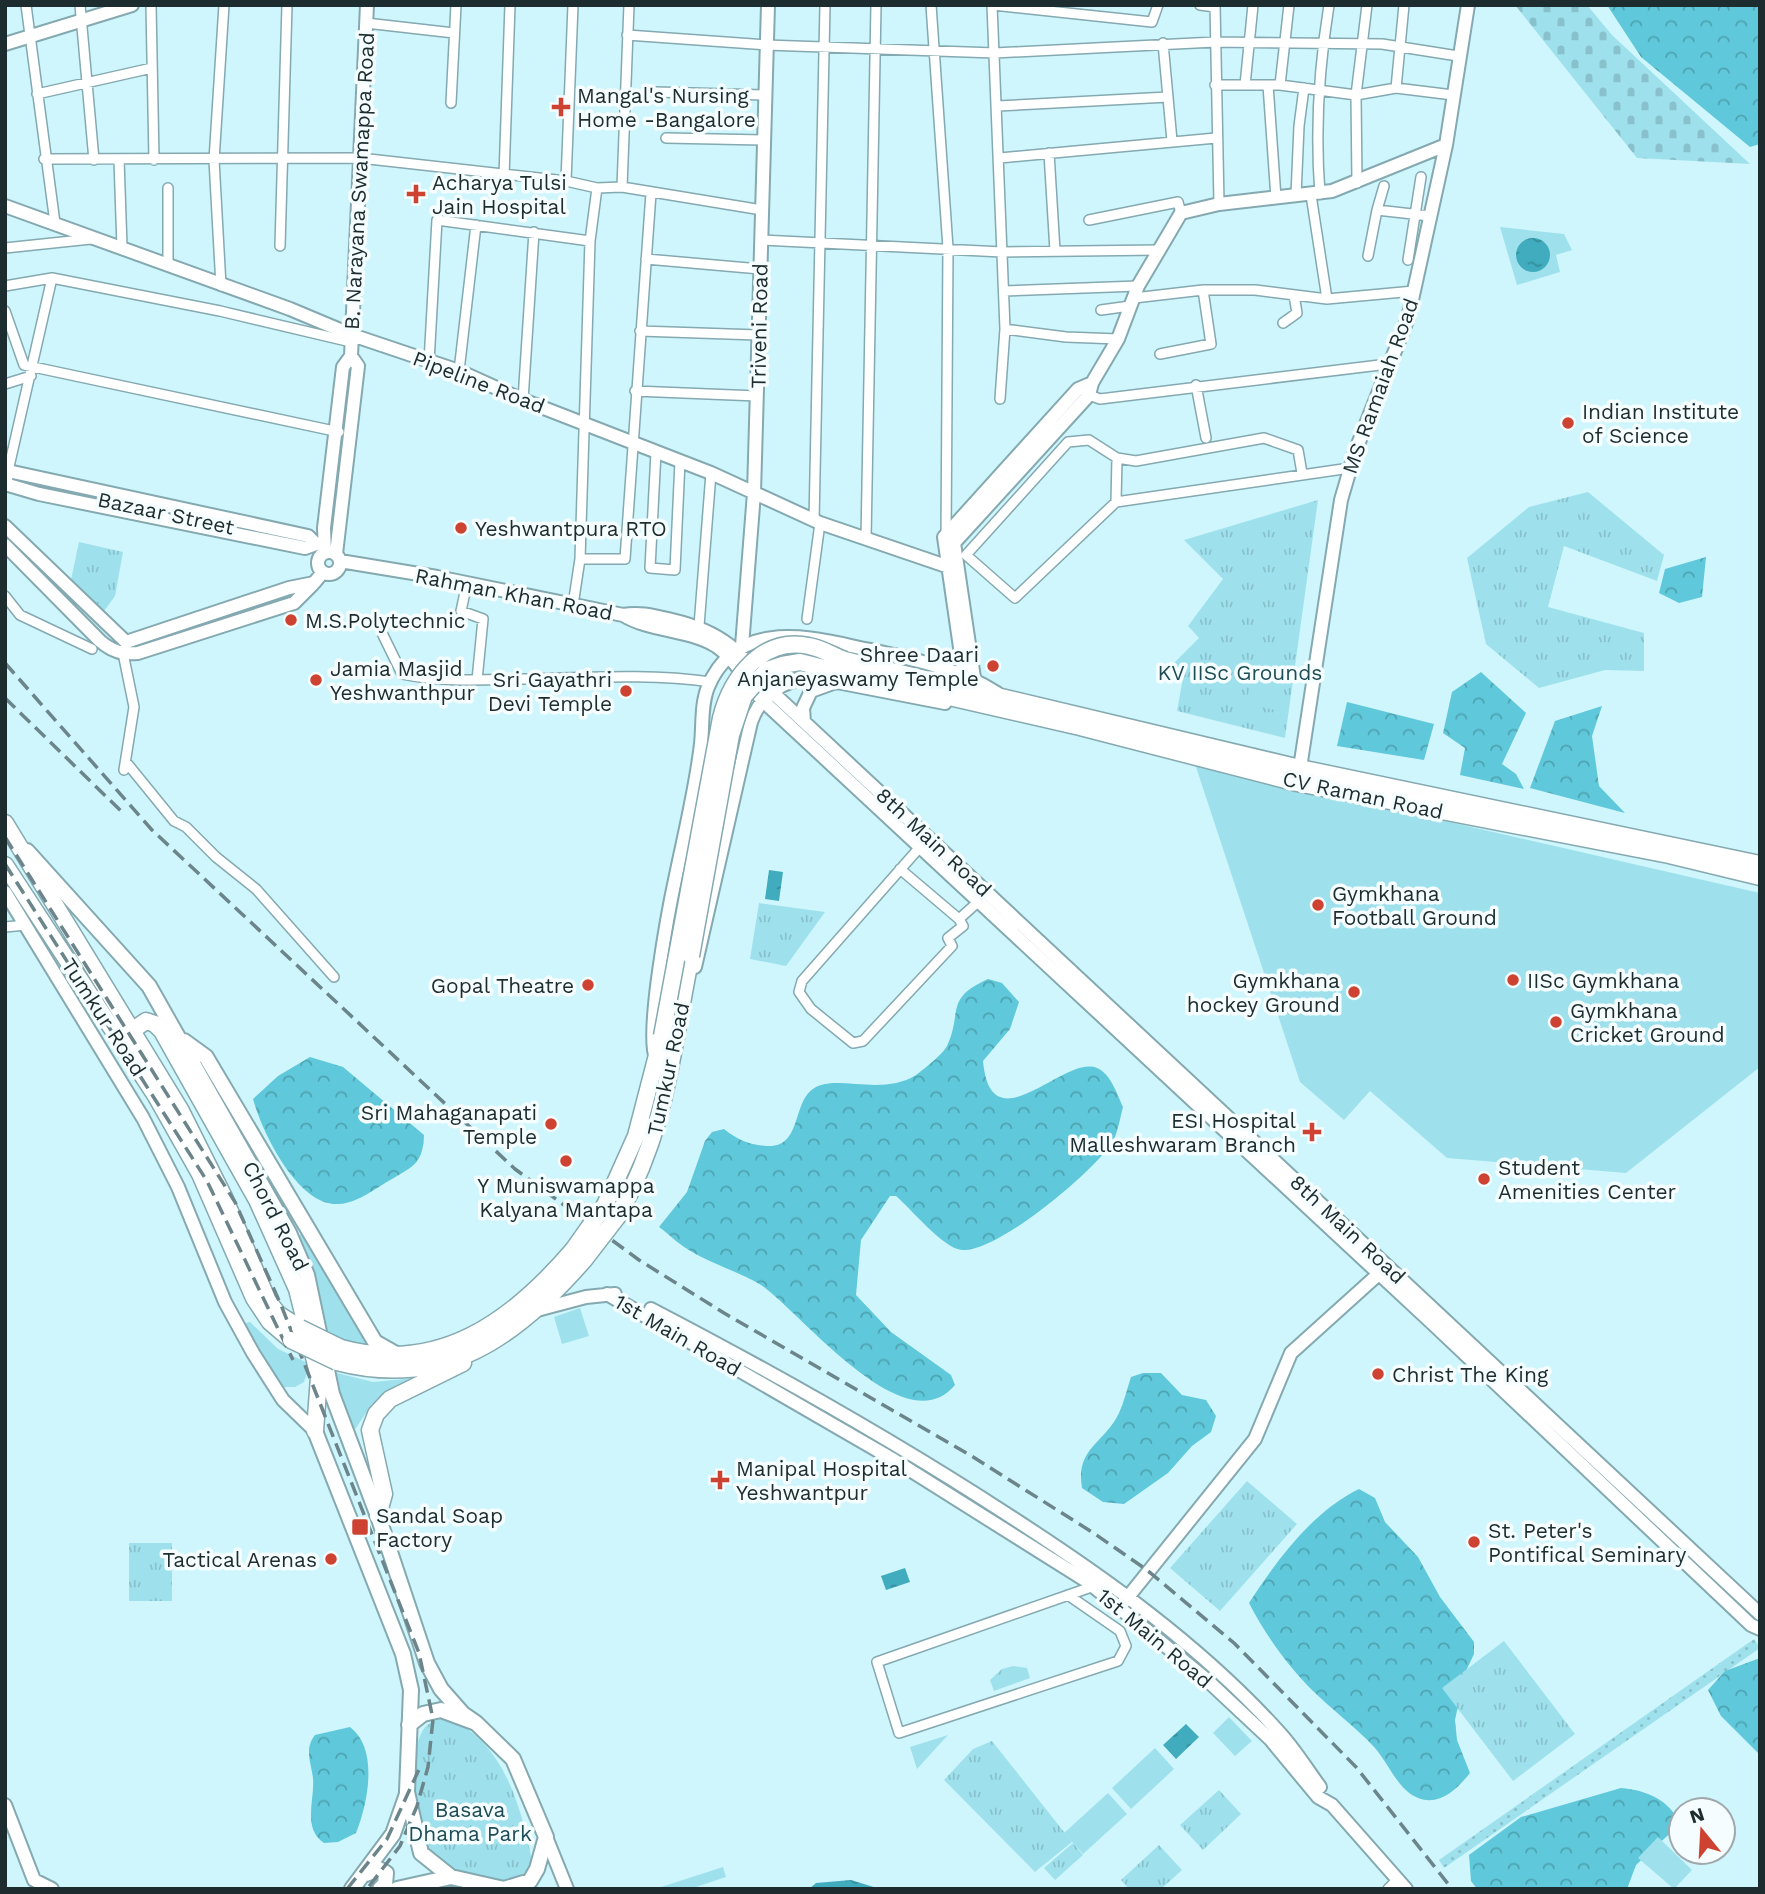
<svg xmlns="http://www.w3.org/2000/svg" width="1765" height="1894" font-family="'Work Sans',sans-serif">
	<style>
		.grass { fill: url(#grass-dots) }
		.forest { fill: url(#forest-crowns) }
		.cemetery { fill: url(#cemetery-stones) }
		.park { fill: url(#park-tufts) }
		.garden { fill: #9ee1ed }
		.water { fill: url(#water-ripples) }
		.lines { fill: none; stroke-linecap: round; stroke-linejoin: round }
		.street-casing { stroke: #84a9b0; stroke-width: 12 }
		.secondary-casing { stroke: #84a9b0; stroke-width: 16 }
		.primary-casing { stroke: #84a9b0; stroke-width: 18 }
		.highway-casing { stroke: #84a9b0; stroke-width: 19 }
		.street { stroke: #fff; stroke-width: 9 }
		.secondary { stroke: #fff; stroke-width: 12 }
		.primary { stroke: #fff; stroke-width: 14 }
		.highway { stroke: #fff; stroke-width: 16 }
		.rail { stroke: #6b858a; stroke-width: 3.5; stroke-dasharray: 14 7; stroke-linecap: butt }
		.highway-bridge-casing { stroke: #84a9b0; stroke-width: 19; stroke-linecap: butt }
		.highway-bridge { stroke: #fff; stroke-width: 16 }
		.poi-dot { fill: #ce4231; stroke: #f5fdfe; stroke-width: 2.5 }
		.labels { text-anchor: middle; dominant-baseline: central; stroke-width: 7; stroke-linejoin: round; paint-order: stroke }
		.poi-label { font-size: 21px; fill: #1d2c2f; stroke: #f5fdfe; text-anchor: start }
		.street-label { font-size: 21px; fill: #1d2c2f; stroke: #f5fdfe }
		.park-label { font-size: 21px; fill: #1e4d55; stroke: #f5fdfe }
	</style>
	<defs>
		<pattern id="grass-dots" width="8" height="8" patternUnits="userSpaceOnUse" patternTransform="scale(1.75)"><rect width="8" height="8" fill="#9ee1ed"/><path d="M2 2h.1M6 6h.1" fill="none" stroke="#88c1cc" stroke-width="1.8" stroke-linecap="round"/></pattern>
		<pattern id="forest-crowns" width="20" height="18" patternUnits="userSpaceOnUse" patternTransform="scale(1.75)"><rect width="20" height="18" fill="#5fc8da"/><path d="M2 6a3 3 0 1 1 6 0M12 15a3 3 0 1 1 6 0" fill="none" stroke="#4ea3b1"/></pattern>
		<pattern id="cemetery-stones" width="16" height="16" patternUnits="userSpaceOnUse" patternTransform="scale(1.75)"><rect width="16" height="16" fill="#9ee1ed"/><path d="M2 7V4a2 2 0 0 1 4 0v3zM10 15v-3a2 2 0 0 1 4 0v3z" fill="#88c1cc"/></pattern>
		<pattern id="park-tufts" width="24" height="20" patternUnits="userSpaceOnUse" patternTransform="scale(1.75)"><rect width="24" height="20" fill="#9ee1ed"/><path d="M3 7l-1-3M5 7V3M7 7l1-3M15 17l-1-3M17 17v-4M19 17l1-3" fill="none" stroke="#88c1cc"/></pattern>
		<pattern id="water-ripples" width="26" height="14" patternUnits="userSpaceOnUse" patternTransform="scale(1.75)"><rect width="26" height="14" fill="#40acbe"/><path d="M2 4q2-2 4 0t4 0M15 11q2-2 4 0t4 0" fill="none" stroke="#358c9b"/></pattern>
	</defs>
	<rect width="100%" height="100%" fill="#cff6fd"/>
	<path class="grass" d="M1754 1639 1760 1648 1444 1868 1439 1860Z"/>
	<path class="forest" d="M1607 5H1760V144L1750 147 1641 57Z
		M1706 557 1702 597 1679 603 1659 593 1665 569Z
		M1481 672 1526 713 1502 764 1516 774 1524 789 1460 775 1465 748 1443 733 1452 692Z
		M1347 702 1434 724 1424 760 1337 746Z
		M1602 706 1592 736 1599 786 1625 813 1530 788 1555 721Z
		M988 979 1002 983 1019 1002 1010 1029 983 1061C991 1148 1064 1054 1097 1068 1111 1074 1117 1094 1123 1107 1120 1118 1118 1133 1112 1143 1093 1172 997 1253 962 1250 944 1249 910 1208 896 1196H890L861 1240 856 1295 891 1332 951 1375 955 1385C905 1446 800 1311 761 1285 738 1271 711 1264 689 1250 678 1244 669 1234 659 1227L687 1192 705 1141 712 1132 724 1129C738 1140 749 1145 767 1146 802 1148 792 1103 813 1089 835 1073 881 1097 916 1075 924 1069 942 1055 947 1046 963 1011 944 999 988 979Z
		M310 1057 343 1067 424 1135C423 1163 414 1166 392 1179 376 1188 358 1203 339 1204 298 1207 262 1132 253 1099L278 1076Z
		M1143 1373H1161L1182 1395 1206 1400 1216 1416 1211 1432 1192 1446 1168 1473 1124 1504 1103 1502 1082 1488C1075 1448 1105 1443 1119 1413 1124 1402 1127 1389 1131 1377Z
		M1359 1489 1375 1498 1385 1522 1418 1557 1440 1597 1474 1642V1654L1465 1673 1455 1720 1457 1740 1470 1773C1458 1788 1439 1808 1416 1797 1398 1789 1388 1763 1375 1748 1356 1727 1332 1710 1312 1690 1287 1665 1265 1634 1249 1603 1277 1560 1312 1512 1359 1489Z
		M1760 1658V1755L1721 1716 1708 1690 1725 1671Z
		M350 1727C379 1749 368 1803 356 1833L338 1842 324 1843C302 1829 315 1799 313 1778 311 1762 304 1749 315 1735Z
		M1621 1788C1646 1790 1670 1800 1680 1824L1636 1865 1627 1889H1477L1471 1881 1469 1855 1521 1817Z"/>
	<path class="cemetery" d="M1515 5H1587L1612 35 1750 164 1637 158Z"/>
	<path class="park" d="M1588 492 1664 555 1657 581 1564 546 1548 607 1644 633V671L1605 670 1539 688 1486 644 1467 558 1529 507Z
		M1318 500 1285 738 1177 711 1184 672 1167 670 1199 638 1188 626 1223 579 1184 540Z
		M79 542 123 552 115 596 102 614 71 580Z
		M759 903 825 912 786 966 750 959Z
		M1247 1481 1297 1524 1220 1611 1170 1568Z
		M129 1543H172V1601H129Z
		M1504 1641 1575 1734 1513 1781 1442 1688Z
		M1013 1666 1027 1668 1030 1678 994 1691 990 1680 1002 1669Z
		M446 1718C505 1740 522 1810 533 1866 528 1870 522 1876 516 1878 488 1886 443 1875 427 1851 411 1826 407 1756 423 1730 428 1722 437 1720 446 1718Z
		M992 1741 1072 1842 1035 1872 944 1780 973 1749Z
		M1219 1790 1241 1814 1203 1850 1180 1825Z
		M1073 1843 1083 1855 1055 1880 1044 1868Z
		M1159 1845 1182 1870 1161 1889H1129L1121 1880Z"/>
	<path class="garden" d="M1500 227 1564 234 1572 250 1556 255 1560 272 1517 285Z
		M1255 659 1289 665 1280 711 1246 704Z
		M1195 764 1760 893V1067L1626 1173 1447 1158 1370 1091 1344 1120 1300 1082Z
		M305 1232 375 1347 357 1346 323 1335 295 1238Z
		M580 1308 589 1336 562 1344 554 1317Z
		M250 1322 278 1349 310 1364 304 1382 295 1387H281L241 1324Z
		M333 1372 373 1382 416 1378 372 1404 350 1437Z
		M1229 1717 1252 1741 1235 1756 1213 1733Z
		M948 1735 917 1769 910 1747Z
		M1155 1748 1174 1769 1131 1809 1112 1788Z
		M1108 1793 1127 1814 1083 1854 1064 1833Z
		M1658 1837 1692 1870 1674 1889 1638 1858Z
		M723 1867 726 1877 690 1889H655Z"/>
	<path class="water" d="M1516 255a17 17 0 1 1 34 0a17 17 0 1 1-34 0Z
		M769 870 783 872 779 901 765 899Z
		M905 1568 910 1582 886 1590 881 1576Z
		M1186 1724 1199 1737 1176 1759 1163 1745Z
		M851 1880 880 1889H809L816 1883Z"/>
	<g class="lines">
		<defs>
			<path id="street" d="M26 5 55 223
				M80 5 94 160
				M151 5 154 160
				M931 5 948 248 946 538
				M992 5 1005 329 1000 399
				M993 5 1152 22 1158 5
				M1200 5 1215 7
				M1215 5 1219 204
				M366 23 454 33
				M627 35 766 45 995 53 1215 42 1382 44 1458 56
				M1163 43 1172 141
				M1215 85H1280L1356 95 1396 88 1453 95
				M1245 85 1253 5
				M1268 85 1276 198
				M1280 85 1289 5
				M1396 88 1404 5
				M655 92 765 95
				M37 94 152 68
				M451 103 456 5
				M998 106 1168 97
				M666 138 763 140
				M1049 153 1055 251
				M1000 158 1216 138
				M44 159 360 158 566 181 597 188 622 187 762 210
				M119 160 122 247
				M504 176 510 5
				M566 181 573 5
				M1357 183 1356 95 1367 5
				M622 187 629 5
				M168 188V265
				M1320 194C1315 131 1319 67 1329 5
				M1296 195 1299 126 1304 88
				M1311 195 1327 299 1414 291
				M1377 210 1384 186
				M1089 220 1178 202 1181 213
				M761 240 1002 252 1160 250
				M280 246 287 5
				M5 248 91 239
				M1368 256 1377 210 1430 216
				M646 259 760 269
				M1408 260 1421 177
				M5 286 52 278 220 311 351 342
				M221 286 214 160 224 5
				M1004 291 1138 286
				M1134 298 1203 290H1255L1327 299
				M1101 310 1130 306
				M5 311 24 365 339 432
				M1283 323 1297 313 1294 295
				M1005 329 1066 337 1118 339
				M640 331 758 335
				M1160 354 1211 344 1203 290
				M429 362 437 220 590 241
				M459 371 476 225
				M5 384 31 376
				M1196 385 1206 438
				M635 391 757 396
				M1086 394 1100 399 1388 364
				M523 400 534 232
				M656 452 650 568 675 570 680 461
				M8 471 52 278
				M1302 473 1298 450 1264 438 1136 461 1117 458 1089 440 1068 442 966 555 1015 598 1116 502 1350 468
				M1116 502 1117 458
				M814 521 825 5
				M866 539 876 5
				M580 559H625L651 193
				M467 583 461 611 483 619 477 680
				M5 596 20 615 92 649
				M573 605 580 559 590 241 597 188
				M807 619 820 523
				M699 626 711 473
				M383 635 402 674C439 682 480 680 519 679 583 678 647 673 711 682
				M123 653 134 707 124 770
				M126 762 174 821 186 827 216 857 256 889 334 977
				M920 847 802 981 799 992 811 1009 853 1043 863 1041 952 946 948 938 963 926 959 919 978 902
				M900 869 959 919
				M5 927 26 925
				M1068 1595 1120 1631 1126 1646 1118 1661 899 1733 877 1662 1080 1591 1094 1586
				M1388 1889 1397 1880"/>
			<path id="secondary" d="M5 44 132 5
				M5 206 290 309 352 335 459 371 523 400 711 473 820 523 949 567
				M5 484 39 494 305 548 316 544 308 536 8 471 6 479
				M5 526 126 642 289 588 314 583 323 572
				M5 545 100 641C113 652 122 654 138 653L294 603 313 584
				M318 563a11 11 0 1 1 22 0a11 11 0 1 1-22 0Z
				M325 553 324 528 343 367 351 356 367 5
				M336 554 358 366 351 356
				M340 561 437 577 623 615C641 612 654 616 672 620 724 632 739 651 771 691L1760 1614
				M623 615C651 632 688 629 716 646 734 658 748 683 762 700L1432 1323 1751 1625 1760 1629
				M742 646 754 493 768 5
				M964 675 944 537 1078 389 1092 383
				M974 678 954 543 1089 395 1092 383 1118 339 1138 286 1181 213 1219 204 1332 191 1446 145
				M804 722 803 708 811 691 833 683
				M1300 768 1341 500 1355 452 1408 318 1446 145 1468 5
				M5 892 143 1118 178 1187 225 1302 253 1353 283 1400 315 1431
				M695 967 751 722C761 694 782 681 811 677L945 703
				M656 1058C645 1034 669 907 676 875 685 832 696 787 701 744 703 725 701 704 708 687 734 624 799 634 851 646 902 657 953 665 997 693
				M607 1294 894 1460 1088 1582 1207 1680 1270 1739 1318 1797 1332 1805 1406 1889
				M651 1309C772 1372 891 1439 1005 1513 1103 1576 1200 1645 1278 1731 1294 1748 1306 1768 1320 1787
				M537 1310 586 1297 615 1294
				M1124 1602 1255 1439 1291 1353 1383 1270
				M5 1805 34 1880 52 1889
				M546 1837 567 1889"/>
			<path id="primary" d="M27 851 149 986 289 1233 307 1275 332 1394 378 1516 427 1663 441 1689 463 1714 476 1723
				M184 1041 206 1057 375 1342 398 1355
				M315 1431 403 1654 411 1690 407 1792 421 1853 451 1877 504 1889
				M409 1725 423 1714 441 1710 476 1723 513 1759 546 1837 537 1869 530 1881 504 1889
				M366 1874 379 1869 386 1873 385 1884 380 1889
				M352 1889 393 1834 407 1794
				M397 1889 451 1877"/>
			<path id="highway" d="M845 660 1300 768 1760 864
				M840 672 1080 727 1297 783 1669 855 1760 877
				M5 823 181 1111 224 1197 268 1301 278 1314 300 1328
				M5 865 156 1096 200 1174 254 1298 270 1322 291 1340
				M133 1030 146 1021 155 1024 162 1031 257 1200 297 1289 319 1377 315 1431
				M605 1205 636 1136 662 1036
				M618 1216C668 1126 671 1053 691 956
				M341 1348C439 1375 512 1321 573 1250
				M337 1362C444 1390 516 1338 584 1260
				M378 1516 384 1494 370 1430 376 1414 390 1399 463 1363"/>
		</defs>
		<use href="#street" class="street-casing"/>
		<use href="#secondary" class="secondary-casing"/>
		<use href="#primary" class="primary-casing"/>
		<use href="#highway" class="highway-casing"/>
		<use href="#street" class="street"/>
		<use href="#secondary" class="secondary"/>
		<use href="#primary" class="primary"/>
		<use href="#highway" class="highway"/>
		<path class="rail" d="M5 663 152 830 515 1169 639 1260 724 1313 970 1455 1095 1534 1147 1570 1234 1643 1356 1767 1452 1889
			M5 698 122 812
			M5 837 235 1202 281 1305 419 1653 433 1719 428 1767 417 1806 400 1846 367 1889
			M5 864 207 1181 293 1360
			M347 1889 387 1839 421 1765"/>
		<defs>
			<path id="highway-bridge" d="M691 956 731 735 744 696 767 670 782 665 800 662 840 672
				M662 1036 721 718C731 678 762 636 809 646 821 648 834 656 845 660
				M573 1250 605 1205
				M584 1260 618 1216
				M300 1328 341 1348
				M291 1340 337 1362"/>
		</defs>
		<use href="#highway-bridge" class="highway-bridge-casing"/>
		<use href="#highway-bridge" class="highway-bridge"/>
	</g>
	<g class="poi-dot">
		<path d="M557.5 96.5h7v7h7v7h-7v7h-7v-7h-7v-7h7z"/>
		<path d="M412.5 183.5h7v7h7v7h-7v7h-7v-7h-7v-7h7z"/>
		<circle cx="1568" cy="423" r="7"/>
		<circle cx="461" cy="528" r="7"/>
		<circle cx="291" cy="620" r="7"/>
		<circle cx="993" cy="666" r="7"/>
		<circle cx="316" cy="680" r="7"/>
		<circle cx="626" cy="691" r="7"/>
		<circle cx="1318" cy="905" r="7"/>
		<circle cx="1513" cy="980" r="7"/>
		<circle cx="588" cy="985" r="7"/>
		<circle cx="1354" cy="992" r="7"/>
		<circle cx="1556" cy="1022" r="7"/>
		<circle cx="551" cy="1124" r="7"/>
		<path d="M1308.5 1121.5h7v7h7v7h-7v7h-7v-7h-7v-7h7z"/>
		<circle cx="566" cy="1161" r="7"/>
		<circle cx="1484" cy="1179" r="7"/>
		<circle cx="1378" cy="1374" r="7"/>
		<path d="M716.5 1469.5h7v7h7v7h-7v7h-7v-7h-7v-7h7z"/>
		<rect x="351" y="1518" width="18" height="18" rx="3.5"/>
		<circle cx="1474" cy="1542" r="7"/>
		<circle cx="331" cy="1559" r="7"/>
	</g>
	<g class="labels">
		<g class="poi-label">
			<text x="577" y="95">Mangal's Nursing<tspan x="577" dy="24">Home -Bangalore</tspan></text>
			<text x="432" y="182">Acharya Tulsi<tspan x="432" dy="24">Jain Hospital</tspan></text>
			<text x="1582" y="411">Indian Institute<tspan x="1582" dy="24">of Science</tspan></text>
			<text x="475" y="528">Yeshwantpura RTO</text>
			<text x="305" y="620">M.S.Polytechnic</text>
			<text x="979" y="654" text-anchor="end">Shree Daari<tspan x="979" dy="24">Anjaneyaswamy Temple</tspan></text>
			<text x="330" y="668">Jamia Masjid<tspan x="330" dy="24">Yeshwanthpur</tspan></text>
			<text x="612" y="679" text-anchor="end">Sri Gayathri<tspan x="612" dy="24">Devi Temple</tspan></text>
			<text x="1332" y="893">Gymkhana<tspan x="1332" dy="24">Football Ground</tspan></text>
			<text x="1340" y="980" text-anchor="end">Gymkhana<tspan x="1340" dy="24">hockey Ground</tspan></text>
			<text x="1527" y="980">IISc Gymkhana</text>
			<text x="574" y="985" text-anchor="end">Gopal Theatre</text>
			<text x="1570" y="1010">Gymkhana<tspan x="1570" dy="24">Cricket Ground</tspan></text>
			<text x="537" y="1112" text-anchor="end">Sri Mahaganapati<tspan x="537" dy="24">Temple</tspan></text>
			<text x="1296" y="1120" text-anchor="end">ESI Hospital<tspan x="1296" dy="24">Malleshwaram Branch</tspan></text>
			<text x="1498" y="1167">Student<tspan x="1498" dy="24">Amenities Center</tspan></text>
			<text x="566" y="1185" text-anchor="middle">Y Muniswamappa<tspan x="566" dy="24">Kalyana Mantapa</tspan></text>
			<text x="1392" y="1374">Christ The King</text>
			<text x="736" y="1468">Manipal Hospital<tspan x="736" dy="24">Yeshwantpur</tspan></text>
			<text x="376" y="1515">Sandal Soap<tspan x="376" dy="24">Factory</tspan></text>
			<text x="1488" y="1530">St. Peter's<tspan x="1488" dy="24">Pontifical Seminary</tspan></text>
			<text x="317" y="1559" text-anchor="end">Tactical Arenas</text>
		</g>
		<g class="street-label">
			<text transform="translate(359 181) rotate(-87)">B. Narayana Swamappa Road</text>
			<text transform="translate(759 326) rotate(-89)">Triveni Road</text>
			<text transform="translate(479 382) rotate(21)">Pipeline Road</text>
			<text transform="translate(1380 386) rotate(-70)">MS Ramaiah Road</text>
			<text transform="translate(166 513) rotate(12)">Bazaar Street</text>
			<text transform="translate(514 594) rotate(11)">Rahman Khan Road</text>
			<text transform="translate(1363 795) rotate(12)">CV Raman Road</text>
			<text transform="translate(934 842) rotate(43)">8th Main Road</text>
			<text transform="translate(104 1017) rotate(57)">Tumkur Road</text>
			<text transform="translate(668 1069) rotate(-78)">Tumkur Road</text>
			<text transform="translate(276 1216) rotate(63)">Chord Road</text>
			<text transform="translate(1348 1229) rotate(43)">8th Main Road</text>
			<text transform="translate(678 1335) rotate(30)">1st Main Road</text>
			<text transform="translate(1155 1638) rotate(40)">1st Main Road</text>
		</g>
		<g class="park-label">
			<text x="1240" y="672">KV IISc Grounds</text>
			<text x="470" y="1809">Basava<tspan x="470" dy="24">Dhama Park</tspan></text>
		</g>
	</g>
	<rect width="1765" height="1894" fill="none" stroke="#1d2c2f" stroke-width="14"/>
	<g transform="translate(1702 1831) rotate(342)"><circle r="33" fill="#f5fdfe" stroke="#9fa9ab" stroke-width="2"/>
	<path d="M0-5L12 26L0 18L-12 26Z" fill="#ce4231"/>
	<text y="-10" font-size="19" font-weight="bold" text-anchor="middle" fill="#1d2c2f">N</text>
	</g>
</svg>
